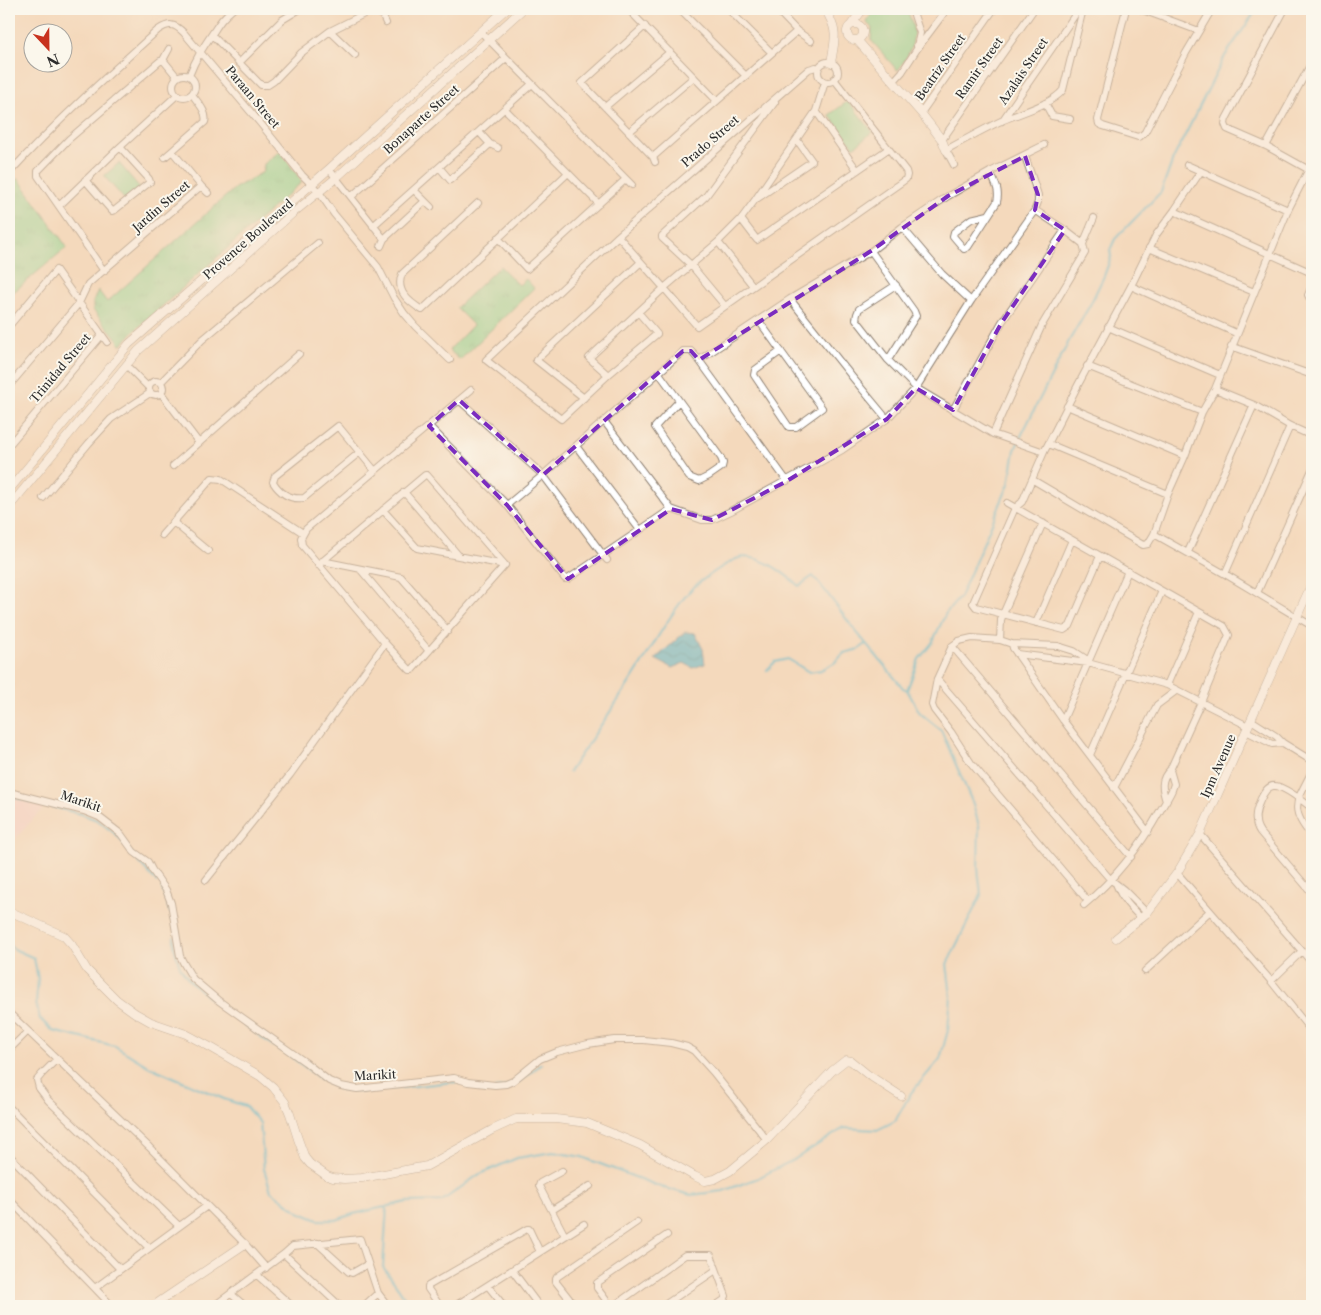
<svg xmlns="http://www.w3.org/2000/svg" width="1321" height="1315" font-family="'Libre Caslon Text',serif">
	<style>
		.built { fill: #f7d0cd }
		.grass { fill: url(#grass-tufts); stroke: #5b8262 }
		.green { fill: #8bda99; stroke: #5b8262 }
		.water { fill: url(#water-waves); stroke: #3e717e }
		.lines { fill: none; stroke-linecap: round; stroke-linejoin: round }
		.stream { stroke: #51b7d0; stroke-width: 2.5 }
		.minor-casing { stroke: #908274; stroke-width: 8 }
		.tertiary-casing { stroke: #908274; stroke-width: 9 }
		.minor { stroke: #fff; stroke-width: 6 }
		.tertiary { stroke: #fff; stroke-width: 8 }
		.marked { fill: none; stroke: #7b2cbf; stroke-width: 4; stroke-dasharray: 10 6; stroke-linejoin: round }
		.labels { text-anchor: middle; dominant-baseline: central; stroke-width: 4; stroke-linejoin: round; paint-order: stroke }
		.street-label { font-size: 12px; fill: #2b2b2b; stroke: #fbf7ec }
	</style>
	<defs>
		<pattern id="grass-tufts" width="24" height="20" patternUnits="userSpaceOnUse" patternTransform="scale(1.25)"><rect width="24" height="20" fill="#8bda99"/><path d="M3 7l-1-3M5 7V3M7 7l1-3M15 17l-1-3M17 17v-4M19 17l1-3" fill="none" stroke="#78bb84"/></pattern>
		<pattern id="water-waves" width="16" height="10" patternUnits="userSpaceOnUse" patternTransform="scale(1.25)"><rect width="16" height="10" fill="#51b7d0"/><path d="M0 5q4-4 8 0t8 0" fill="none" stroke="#4395a9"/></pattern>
	</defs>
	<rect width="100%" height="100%" fill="#fbf7ec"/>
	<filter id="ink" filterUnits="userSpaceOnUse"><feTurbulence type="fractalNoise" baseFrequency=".02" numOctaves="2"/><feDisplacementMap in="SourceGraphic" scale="10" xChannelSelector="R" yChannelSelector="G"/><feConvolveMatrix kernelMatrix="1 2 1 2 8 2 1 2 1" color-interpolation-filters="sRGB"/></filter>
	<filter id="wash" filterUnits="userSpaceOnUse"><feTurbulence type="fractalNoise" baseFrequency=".0096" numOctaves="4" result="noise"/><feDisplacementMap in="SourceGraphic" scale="20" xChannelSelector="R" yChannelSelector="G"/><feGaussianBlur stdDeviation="1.12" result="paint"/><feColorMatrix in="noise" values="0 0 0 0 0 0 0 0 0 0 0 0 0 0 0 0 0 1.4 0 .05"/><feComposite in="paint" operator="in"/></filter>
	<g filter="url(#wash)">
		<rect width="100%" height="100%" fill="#f4d9bc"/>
		<path class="built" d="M9 796 45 806 9 846Z"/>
		<path class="grass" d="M280 151 302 182 132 333 121 345 119 344 118 340 93 310V302L98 290 107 302 235 188 263 172 264 164Z
			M18 178 67 247 9 296V188Z
			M500 266 519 285 526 279 534 288 460 360 449 350 473 325 456 308Z"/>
		<path class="green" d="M876 9H907C909 15 912 22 913 28 916 43 907 57 899 69L897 70 871 40 872 28 867 23V20Z
			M848 101 873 132 854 147 829 115Z
			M119 163 140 188 125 200 104 176Z"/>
		<path class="water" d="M685 632 695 633 703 649 705 664 693 668 684 663 672 668 655 659Z"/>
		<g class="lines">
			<path class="stream" d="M767 670 775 662 788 659 809 672 821 670 834 663 844 653 859 649 866 644
				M569 772C591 739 615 706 637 671 654 645 668 616 689 592 695 584 734 557 743 557 764 557 784 573 799 586L813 576 820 584 854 629 903 688 907 690
				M9 796 81 814 97 820 117 835 126 846
				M131 853 157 882
				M162 888 170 912
				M174 937V947L180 967 190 981 214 1002 272 1045 285 1052 321 1079
				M9 945 16 950 34 958 38 979 36 1003 40 1019 53 1031 115 1046 148 1066 224 1099 245 1106 260 1123 264 1169 271 1191 299 1212 318 1220H336L353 1214 407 1202 442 1201 478 1175 517 1158 553 1152 582 1157 661 1187 691 1195 723 1191 758 1178 795 1159 844 1128 877 1130 895 1121 911 1093 940 1059 948 1030 951 996 947 964 981 895 978 868 979 826 973 804 941 730 920 713 907 690 919 659 932 643 946 613 960 597 1009 484 1015 450 1021 436 1069 341 1090 305 1104 276 1111 257 1110 250 1115 239 1161 192 1167 176 1173 159 1225 56 1257 9
				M327 1083 341 1090 361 1092 453 1082 462 1083
				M495 1088C515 1088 526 1076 541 1064
				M387 1206 383 1267 399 1289 410 1306"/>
		</g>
	</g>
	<g filter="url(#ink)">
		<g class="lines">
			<defs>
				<path id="minor" d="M379 9 386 23
					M628 9 717 101
					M679 9 746 76
					M728 9 772 53
					M776 9 797 31 811 41
					M912 9 920 33 917 46
					M1126 9 1098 120 1099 124 1103 126 1138 137 1142 135 1145 132 1186 53 1212 9
					M1140 9 1199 31
					M1285 9 1226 119 1225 124 1227 129 1266 146 1311 171
					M645 26 582 83 653 157 655 162
					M481 32 632 185
					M212 35 261 85H268L274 81 301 53 330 31
					M355 55 330 31 374 9
					M163 60 169 49
					M818 72a10 10 0 1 1 20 0a10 10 0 1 1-20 0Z
					M239 63 282 20 300 9
					M173 86a11 11 0 1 1 22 0a11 11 0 1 1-22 0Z
					M189 76C196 58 202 49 212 34 220 22 222 18 233 9
					M894 81 902 72 917 49 947 9
					M1045 103 1052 116 1070 119
					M605 107 670 52
					M505 109 599 204
					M816 111 857 170
					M921 113 994 9
					M1002 121 1079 9
					M479 132 490 144 498 148
					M629 132 694 77
					M942 140 1034 9
					M1266 146 1312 62
					M165 157 172 151
					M653 157 797 31
					M954 165 946 150C964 140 982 130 1001 121 1017 114 1053 104 1063 90L1083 9
					M1187 165 1288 210
					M439 167 450 180 490 144
					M329 169 384 239
					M9 173C56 122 107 76 158 30 169 23 174 23 184 33L260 123 302 175 319 192 334 214 378 267 394 298 404 313 415 326 450 360
					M85 180 112 211 115 210 150 182 149 179 120 147
					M201 186 208 193
					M351 197 506 58
					M758 198 812 161 797 140
					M425 201 431 207
					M478 203 402 274C395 291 409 302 422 310L568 173
					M59 206 120 147 177 95
					M1035 210 1065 230 1083 244
					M1174 211 1312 273
					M988 215 971 219 954 232 953 236 964 249 968 247 997 202C1000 190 995 183 990 172
					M741 219 757 240 888 149
					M373 226 532 84
					M902 227 942 274 971 301
					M618 236 664 288 697 326 906 179 907 175 906 171 834 79
					M498 238 527 269 626 179
					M718 242 753 286
					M381 246 384 239 425 201 414 190
					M1149 248 1254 292
					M871 251 914 311 916 316 888 360
					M104 271 38 176V171L69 139 160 61H164L177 77
					M896 285 859 309 857 314 856 319 888 360 916 388 993 434 1044 452
					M1131 286 1236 333
					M1312 286 1308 295 1310 299 1312 301
					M790 299 853 378 887 419
					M725 306 691 265 662 238V236L706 196 775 102
					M638 312 657 334 608 375 561 419 486 360 618 236 809 69 816 67 819 68
					M759 321 822 408 796 427H789L754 375 755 370 781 351
					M9 326 56 270 102 335 9 445
					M1108 327 1220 375
					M102 335 107 342
					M1231 346 1312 375
					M699 360 790 299 871 251 902 227 948 196 990 172 1044 145
					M126 365 148 387
					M1087 366 1202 412
					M659 373 721 458 723 463 722 467 709 476 699 481 689 477 655 427 679 401
					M608 375 589 358 664 288 718 242 741 219 755 200 816 111 825 82
					M149 388a7 7 0 1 1 14 0a7 7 0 1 1-14 0Z
					M160 383 202 340 318 243
					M9 386 79 303 88 284 201 186 172 151 205 122C208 112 197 102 192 94
					M1215 389 1254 405 1290 426 1312 436
					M471 390 306 529 301 538 302 545 385 643 410 670H412L505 565
					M161 393 199 443
					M584 398 536 360 641 262
					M459 400 543 475 607 560
					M1067 406 1185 456
					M953 410 1002 322 1065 230
					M604 421 671 509 702 520H712L731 511 842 450 887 419 916 388 971 301 1035 210 1038 202V195L1025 156
					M429 426 507 505 565 579H568L671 509
					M993 434 1042 325 1085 253 1083 244 1094 218
					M1049 444 1168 494
					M576 446 640 530
					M360 452 304 498C290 500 280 493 273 482L275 476 338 426 339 427 375 471
					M173 466 299 354
					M1033 480 1143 545 1148 544 1154 534 1168 494 1185 456 1202 412 1215 389 1288 210 1312 163
					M404 492 459 556
					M43 498 89 443 111 419 150 393
					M1007 503 1224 626 1229 635 1201 702 1170 770C1160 779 1162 789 1166 801
					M507 505 543 475 683 351H691L699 360 787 481
					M383 510 417 548 505 565
					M173 522 208 551
					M1154 534 1225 574 1312 626
					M162 535 212 478 221 479 303 533
					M1188 552 1254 405
					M1100 556 1070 626 1064 630 976 607 973 603 1015 508 1022 502 1044 452 1078 385 1131 286 1156 235 1174 211 1201 171
					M322 561 401 577 448 631
					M318 565 425 475H427L505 565
					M360 569 429 651
					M1225 574 1290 426
					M1257 593 1312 470
					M1036 623 1072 540
					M1000 640 1001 620 1003 614 1043 523
					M1012 644 1058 646 1074 651 1089 661
					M952 646 1131 857
					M1017 654 1088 663 1167 685 1248 726
					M937 679 1110 879 1124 890 1147 913
					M1167 685 1199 612
					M9 686 10 687
					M1312 702 1311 706 1312 710
					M1063 720 1128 571
					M1251 720 1276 736 1283 743 1312 761
					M1246 731 1272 744 1283 743
					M1090 755 1162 591
					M1312 771C1298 800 1287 808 1312 836
					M1114 788 1157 705 1177 690
					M9 792 84 811 99 817 121 834 134 852 148 862 152 870 166 890 171 903 180 956 184 964 193 979 219 1001 305 1062 329 1081 341 1086 357 1089 454 1078 468 1082 495 1085 506 1084 513 1081 540 1059 557 1052 588 1044 614 1040H644L671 1043 687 1047 694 1051 713 1072 767 1140
					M1312 808C1304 802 1284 786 1275 786 1264 784 1254 812 1256 821 1256 825 1258 829 1260 832L1312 893
					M1200 834 1302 951
					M1177 873 1271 981 1312 1032
					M206 880 290 775 385 643
					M1117 886C1122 899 1131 908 1141 918
					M1088 901 971 763 951 732 934 710 932 705 937 679 952 646 959 641 972 638 1000 640 1012 644 1013 648 1063 720 1148 832
					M1084 905C1116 878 1140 847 1160 811 1164 804 1169 797 1172 790L1174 784 1170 770
					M1145 971 1210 911
					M1271 981 1302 951 1312 963
					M9 1013 149 1147 245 1244 266 1268
					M9 1050 28 1031
					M57 1059 42 1074 37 1080 39 1088 48 1100 179 1226
					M9 1107 149 1248
					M9 1155 120 1269
					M562 1171 540 1183 539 1186 565 1236
					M9 1199 112 1306
					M552 1210 590 1186
					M667 1235 597 1283V1288L609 1304 612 1306 615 1305 685 1255H711L726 1296 724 1300 715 1306
					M317 1243 349 1272 352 1273 368 1264
					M284 1254 340 1306
					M512 1270 539 1306
					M257 1275 292 1306
					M488 1286 504 1306
					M95 1288 207 1206
					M231 1294 245 1306
					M214 1306 284 1254 293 1246 360 1239 378 1293 388 1306
					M364 1306 378 1293
					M440 1306 428 1289V1286L527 1229H529L540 1252
					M455 1306 584 1224
					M575 1306 556 1282V1279L557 1277 637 1222
					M663 1306 716 1270"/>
				<path id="tertiary" d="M825 9C839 32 835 38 831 63
					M847 32a8 8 0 1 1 16 0a8 8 0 1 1-16 0Z
					M851 25 863 9
					M857 40 921 113 942 140 946 150
					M9 490 129 344 329 169 506 9
					M9 507 138 351 293 213 336 178 523 9
					M9 911 64 936 72 945 87 970 117 1000 135 1013 151 1022 186 1034 212 1048 260 1076 273 1087 285 1102 290 1114 298 1139 305 1158 310 1164 327 1176 333 1178 344 1179 362 1178 427 1166 492 1130 516 1119H556L587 1123 640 1145 694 1176 705 1181 715 1179 730 1171 767 1140 832 1071 846 1060 851 1061 867 1074 901 1096
					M1116 938 1147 913 1177 873 1200 834 1312 583
					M153 1306 245 1244"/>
			</defs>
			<use href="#minor" class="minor-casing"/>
			<use href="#tertiary" class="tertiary-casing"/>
			<use href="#minor" class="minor"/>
			<use href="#tertiary" class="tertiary"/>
		</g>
	</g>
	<path d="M0 0H1321V1315H0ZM1025 156 1038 195 1035 210 1065 230 1002 322 953 410 916 388 887 419 787 481 712 520 671 509 568 579 507 505 429 426 459 400 543 475 683 351H691L699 360 871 251 948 196Z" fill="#f4d9bc" fill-opacity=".55" fill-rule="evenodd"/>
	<path class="marked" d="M1025 156 1038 195 1035 210 1065 230 1002 322 953 410 916 388 887 419 787 481 712 520 671 509 568 579 507 505 429 426 459 400 543 475 683 351H691L699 360 871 251 948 196Z"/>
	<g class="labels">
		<g class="street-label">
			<text transform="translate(940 67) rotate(-55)">Beatriz Street</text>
			<text transform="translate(979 68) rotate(-55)">Ramir Street</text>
			<text transform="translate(1023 71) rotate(-56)">Azalais Street</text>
			<text transform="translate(253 97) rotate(50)">Paraan Street</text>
			<text transform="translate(421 119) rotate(-42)">Bonaparte Street</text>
			<text transform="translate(710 141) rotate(-41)">Prado Street</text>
			<text transform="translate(161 206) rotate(-41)">Jardin Street</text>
			<text transform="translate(248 239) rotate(-41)">Provence Boulevard</text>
			<text transform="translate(60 368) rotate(-50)">Trinidad Street</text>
			<text transform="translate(1218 766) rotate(-66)">Ipm Avenue</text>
			<text transform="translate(81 801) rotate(19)">Marikit</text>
			<text transform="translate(375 1075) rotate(-3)">Marikit</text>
		</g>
	</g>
	<rect width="1321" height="1315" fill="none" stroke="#fbf7ec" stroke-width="30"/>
	<g transform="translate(48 48) rotate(158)"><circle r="24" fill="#fbf7ec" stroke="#a8a59f"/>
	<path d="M0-4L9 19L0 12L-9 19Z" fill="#c8321e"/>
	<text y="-8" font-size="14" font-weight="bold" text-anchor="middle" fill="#2b2b2b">N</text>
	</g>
</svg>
